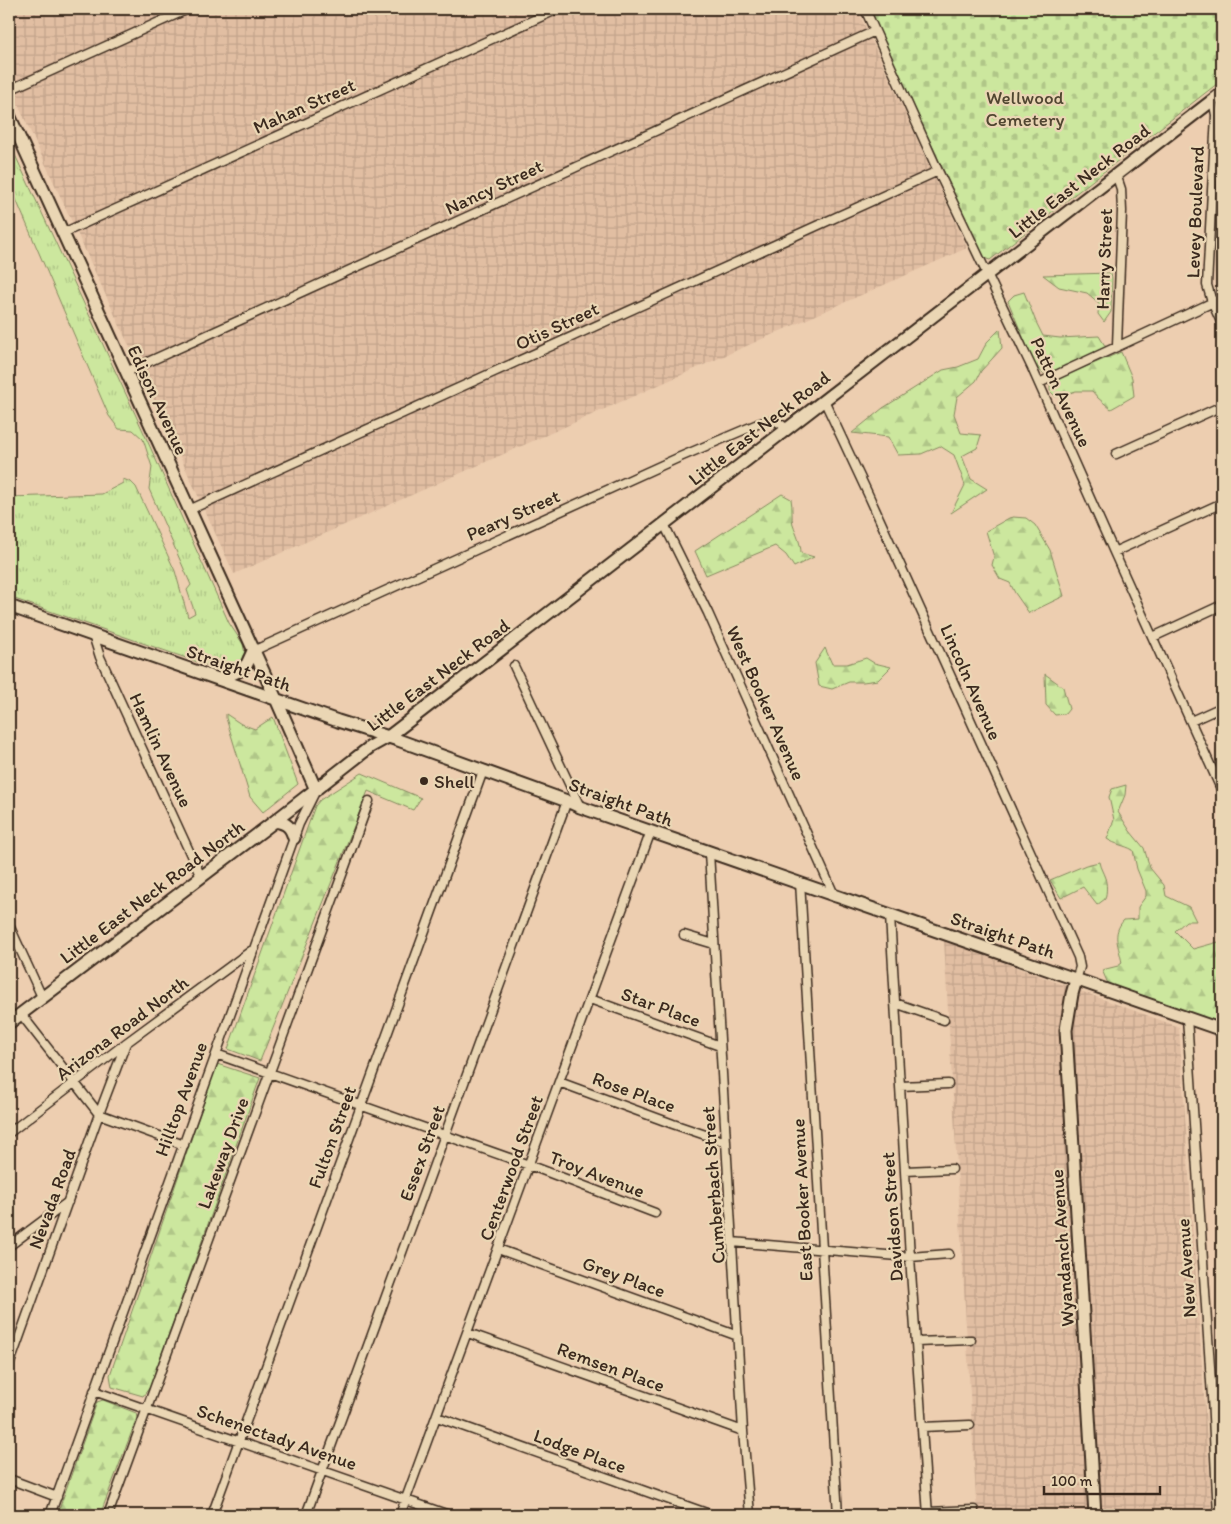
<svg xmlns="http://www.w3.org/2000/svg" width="1231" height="1524" font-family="Itim,sans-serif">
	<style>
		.industrial { fill: url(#industrial-grid) }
		.grass { fill: url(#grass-tufts); stroke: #84885e }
		.forest { fill: url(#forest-firs); stroke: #84885e }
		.cemetery { fill: url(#cemetery-stones); stroke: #84885e }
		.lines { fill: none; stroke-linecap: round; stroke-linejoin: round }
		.street-casing { stroke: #3b2a1e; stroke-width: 11 }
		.secondary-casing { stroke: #3b2a1e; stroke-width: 15 }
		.street { stroke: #ead6b4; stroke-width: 8 }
		.secondary { stroke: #ead6b4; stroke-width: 11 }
		.poi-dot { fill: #3b2a1e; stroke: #ead6b4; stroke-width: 2 }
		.labels { text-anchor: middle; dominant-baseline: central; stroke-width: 4.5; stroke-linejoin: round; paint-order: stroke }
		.park-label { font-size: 19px; fill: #514631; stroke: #ead6b4 }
		.street-label { font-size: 19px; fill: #3b2a1e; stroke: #ead6b4 }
		.poi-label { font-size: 19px; fill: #3b2a1e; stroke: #ead6b4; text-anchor: start }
	</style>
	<defs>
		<pattern id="industrial-grid" width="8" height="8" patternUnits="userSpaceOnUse" patternTransform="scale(1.25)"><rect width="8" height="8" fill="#e1bea2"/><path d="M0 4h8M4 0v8" fill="none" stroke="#c2a38b"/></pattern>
		<pattern id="grass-tufts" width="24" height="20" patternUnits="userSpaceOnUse" patternTransform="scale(1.25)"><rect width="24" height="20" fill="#cce79e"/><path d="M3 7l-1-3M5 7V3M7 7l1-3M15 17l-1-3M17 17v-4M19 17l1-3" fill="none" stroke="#b0c688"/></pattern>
		<pattern id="forest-firs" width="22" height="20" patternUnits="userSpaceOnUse" patternTransform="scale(1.25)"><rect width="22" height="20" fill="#cce79e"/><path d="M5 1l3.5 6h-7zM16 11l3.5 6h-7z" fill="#b0c688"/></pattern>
		<pattern id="cemetery-stones" width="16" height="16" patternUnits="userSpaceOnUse" patternTransform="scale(1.25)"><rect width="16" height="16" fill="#cce79e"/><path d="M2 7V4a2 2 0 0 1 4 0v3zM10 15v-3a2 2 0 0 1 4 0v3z" fill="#b0c688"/></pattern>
	</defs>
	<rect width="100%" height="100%" fill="#edceb0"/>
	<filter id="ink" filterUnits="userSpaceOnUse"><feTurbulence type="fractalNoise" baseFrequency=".02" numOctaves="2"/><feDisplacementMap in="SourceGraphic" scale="10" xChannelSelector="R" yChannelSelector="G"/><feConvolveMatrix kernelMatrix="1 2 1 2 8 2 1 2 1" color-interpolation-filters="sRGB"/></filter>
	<g filter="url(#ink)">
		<path class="industrial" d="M9 9H857L967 248 234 574 9 85Z
			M944 941 1179 1027 1212 1515H977Z"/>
		<path class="grass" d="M9 142 143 431 229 623 243 644 245 654 243 663 230 671 221 670 9 597V497L102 494 123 483V479L131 482 136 487 175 571 188 617 195 613 187 590 191 585 149 489 152 467 143 439 133 430 119 429 109 416 9 183Z"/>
		<path class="forest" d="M1111 273 1112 278 1111 312 1104 322 1098 314 1099 303 1087 293 1059 287 1043 275Z
			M1024 292 1036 322 1043 336 1060 338 1099 336 1107 349 1049 373H1043L1036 368 1008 301 1014 295Z
			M1000 329 1002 348 981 371 976 381 957 397 954 414 961 433 981 435 977 448 962 456 971 479 987 489 951 513 965 485 954 455 940 446 921 454 898 455 888 437 852 433 883 408 943 370 958 367 978 359 987 342Z
			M1121 352 1132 378 1134 396 1111 409 1098 398 1092 391H1076L1056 397 1050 391V384L1059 378Z
			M782 494 791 499C793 508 791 517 793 525 796 534 801 543 801 553L814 557 794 567 786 555 775 546 706 575 695 551Z
			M1013 517 1026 518 1035 525 1050 550 1064 596 1029 613 1015 593 1010 583 1000 579 992 565 994 557 986 531 1009 518Z
			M825 648 832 664H847L866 658 874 663 891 667 878 680 863 682H849L832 689 819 686 815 663Z
			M1045 674 1063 687 1069 709 1065 714 1055 715 1046 705Z
			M226 714 241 724 255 729 273 717 298 784 263 812 250 797 226 718Z
			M362 773 421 798 413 810 368 791 260 1061 228 1049 315 806 320 800Z
			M1126 785 1125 795 1118 812 1130 831 1144 848 1150 868 1164 885 1166 896 1189 907 1196 921H1186L1175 931 1193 949 1222 941V1024L1109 986 1102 970 1118 966 1122 963C1119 946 1111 934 1124 920L1138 919V907L1146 896V891L1137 869 1133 850C1124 845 1116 845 1107 839L1114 820 1109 797 1112 789Z
			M1099 862C1100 868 1103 872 1105 878 1107 884 1107 892 1105 899L1097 905 1083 887 1061 898 1050 880 1086 865Z
			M217 1064 260 1078 150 1387 143 1396 112 1387 110 1375Z
			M103 1400 136 1413 137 1418 100 1515H57L97 1402Z"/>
		<path class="cemetery" d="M869 9H1222V80L990 260 984 258Z"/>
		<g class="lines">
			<defs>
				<path id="street" d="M865 9 938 171 1032 368 1114 552 1222 791
					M9 90 188 9
					M1213 100 1216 115 1207 285 1212 302 1222 324
					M1116 174 1121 189 1122 211 1117 346
					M63 233 558 9
					M126 372 875 31
					M1039 383 1222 298
					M824 400 869 496 1078 957 1080 967 1076 980
					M1116 454 1222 406
					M189 510 938 171
					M664 524 708 613 835 897
					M1114 552 1222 503
					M93 635 100 657 201 877
					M1153 637 1222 605
					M253 651 680 457 760 423C771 420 778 419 786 429
					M514 666 580 807
					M1191 721 1222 707
					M709 852 743 1431 750 1515
					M800 882 838 1515
					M890 916 910 1257 928 1515
					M9 925 42 997
					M684 935 714 944
					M590 999 720 1046
					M895 1003 944 1020
					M21 1014 99 1114 184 1145
					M1187 1018 1212 1397 1218 1515
					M216 1054 529 1165 655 1213
					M559 1082 673 1124 726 1142
					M900 1086 948 1084
					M9 1133 126 1043 255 948
					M905 1171 952 1169
					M732 1242 910 1257 949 1254
					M9 1246 68 1202
					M498 1249 738 1336
					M468 1333 743 1431
					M916 1342 971 1340
					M9 1366 99 1114 126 1043
					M94 1391 449 1515
					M1212 1397 1222 1396
					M437 1417 712 1515
					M922 1427 970 1425
					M9 1479 57 1497
					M928 1512 974 1510
					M50 1515 299 824 315 792
					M108 1515 369 801
					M212 1515 483 771
					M306 1515 567 801
					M400 1515 651 831"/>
				<path id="secondary" d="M9 115 276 699 316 790
					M9 606 338 721 398 740 567 801 580 807 1222 1030
					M221 679 241 670 247 664 253 651
					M275 821C287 823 291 827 294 838
					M1076 980 1072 994 1066 1030 1095 1515
					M9 1023 275 821 370 747 388 737 1222 93"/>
			</defs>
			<use href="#street" class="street-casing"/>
			<use href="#secondary" class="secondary-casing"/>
			<use href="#street" class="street"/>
			<use href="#secondary" class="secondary"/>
		</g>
	</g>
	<circle class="poi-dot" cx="424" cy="781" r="5"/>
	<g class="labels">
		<g class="park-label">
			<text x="1025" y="97">Wellwood<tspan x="1025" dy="22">Cemetery</tspan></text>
		</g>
		<g class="street-label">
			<text transform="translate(304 106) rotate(-24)">Mahan Street</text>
			<text transform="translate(1079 181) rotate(-38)">Little East Neck Road</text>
			<text transform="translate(494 187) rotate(-25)">Nancy Street</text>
			<text transform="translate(1195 212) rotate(-88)">Levey Boulevard</text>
			<text transform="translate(1104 259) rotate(-88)">Harry Street</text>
			<text transform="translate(557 326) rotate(-25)">Otis Street</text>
			<text transform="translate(1061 392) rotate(65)">Patton Avenue</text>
			<text transform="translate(158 400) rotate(65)">Edison Avenue</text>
			<text transform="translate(759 428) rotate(-38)">Little East Neck Road</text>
			<text transform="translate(513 515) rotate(-24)">Peary Street</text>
			<text transform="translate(239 668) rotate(19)">Straight Path</text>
			<text transform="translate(438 675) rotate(-37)">Little East Neck Road</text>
			<text transform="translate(971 682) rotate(66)">Lincoln Avenue</text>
			<text transform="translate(766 703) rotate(66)">West Booker Avenue</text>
			<text transform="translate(161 750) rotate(65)">Hamlin Avenue</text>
			<text transform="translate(621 802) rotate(20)">Straight Path</text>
			<text transform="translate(152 892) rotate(-37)">Little East Neck Road North</text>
			<text transform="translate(1003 935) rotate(19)">Straight Path</text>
			<text transform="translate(661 1007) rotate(20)">Star Place</text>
			<text transform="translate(122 1028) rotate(-37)">Arizona Road North</text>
			<text transform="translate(634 1092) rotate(20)">Rose Place</text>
			<text transform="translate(181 1099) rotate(-70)">Hilltop Avenue</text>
			<text transform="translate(332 1137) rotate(-70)">Fulton Street</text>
			<text transform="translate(223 1153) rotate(-70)">Lakeway Drive</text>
			<text transform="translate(422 1153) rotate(-70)">Essex Street</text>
			<text transform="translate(511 1168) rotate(-70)">Centerwood Street</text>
			<text transform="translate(597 1174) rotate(21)">Troy Avenue</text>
			<text transform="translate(713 1185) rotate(-94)">Cumberbach Street</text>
			<text transform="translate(52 1199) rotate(-70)">Nevada Road</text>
			<text transform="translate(802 1200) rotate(-93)">East Booker Avenue</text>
			<text transform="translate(892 1217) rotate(-94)">Davidson Street</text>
			<text transform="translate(1062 1248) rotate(-94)">Wyandanch Avenue</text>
			<text transform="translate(1186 1268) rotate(-94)">New Avenue</text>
			<text transform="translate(624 1277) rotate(20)">Grey Place</text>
			<text transform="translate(611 1367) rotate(20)">Remsen Place</text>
			<text transform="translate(277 1437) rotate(19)">Schenectady Avenue</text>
			<text transform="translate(580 1451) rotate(20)">Lodge Place</text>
		</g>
		<g class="poi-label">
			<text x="434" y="781">Shell</text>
		</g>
	</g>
	<rect width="1231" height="1524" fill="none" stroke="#ead6b4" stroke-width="30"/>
	<rect x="15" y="15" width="1201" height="1494" fill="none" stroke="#3b2a1e" stroke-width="2" filter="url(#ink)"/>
	<path d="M1044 1486v8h116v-8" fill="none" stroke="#3b2a1e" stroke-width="2.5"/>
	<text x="1051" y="1486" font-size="15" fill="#3b2a1e" stroke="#ead6b4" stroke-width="4" paint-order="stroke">100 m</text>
</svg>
